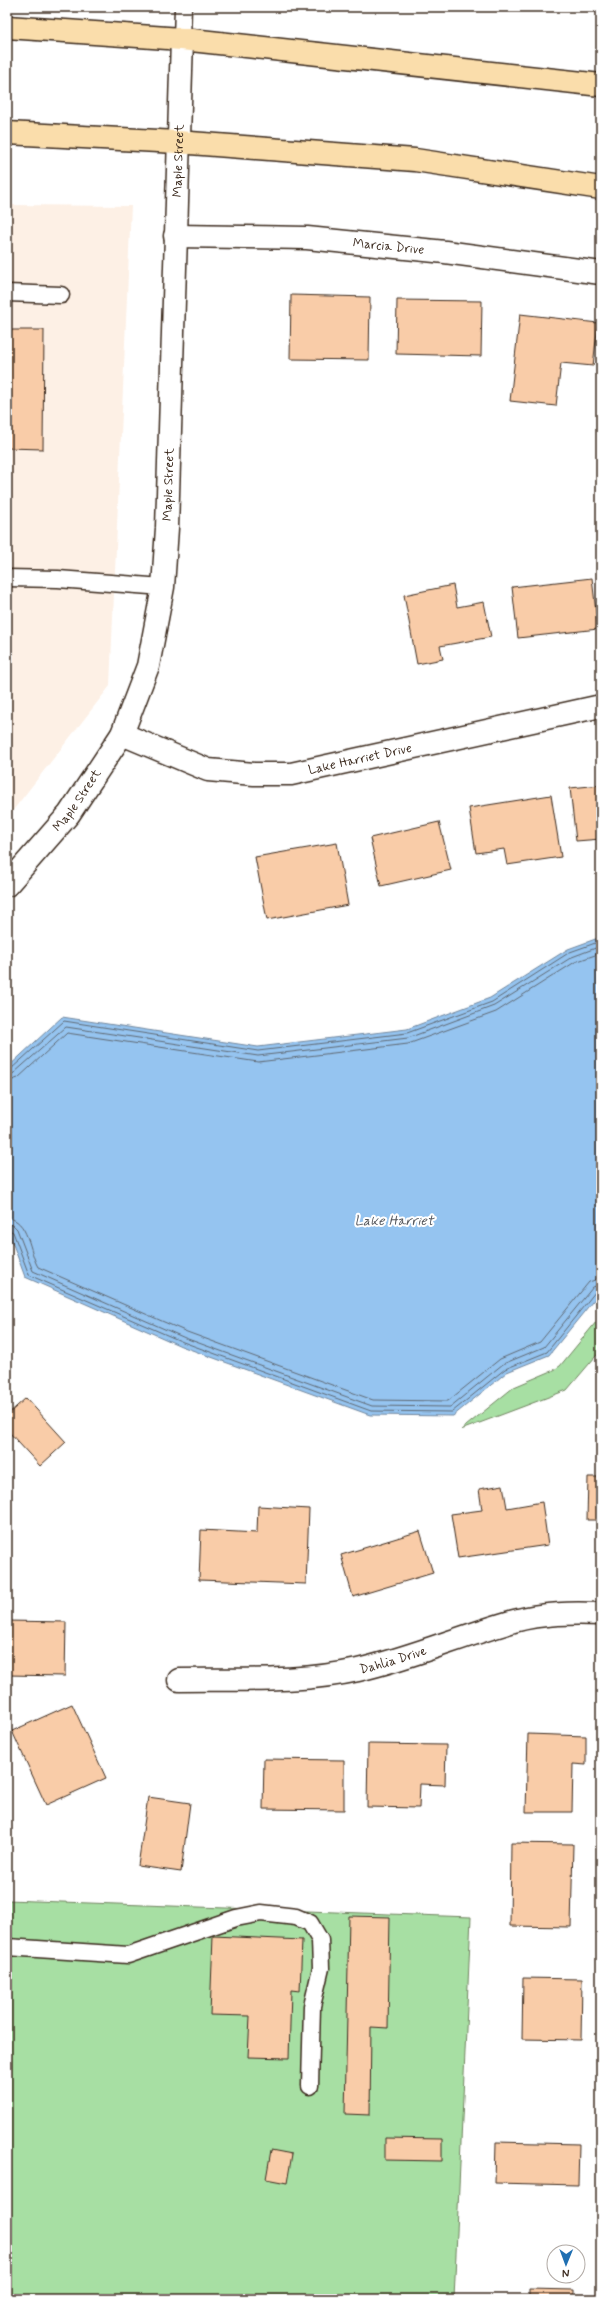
<svg xmlns="http://www.w3.org/2000/svg" width="608" height="2306" font-family="Mynerve,sans-serif">
	<style>
		.built { fill: #fdf0e5 }
		.green { fill: #a7dfa3; stroke: #718460 }
		.water { fill: #95c4f0; stroke: #71869c }
		.lines { fill: none; stroke-linecap: round; stroke-linejoin: round }
		.shore { stroke: #5f6872; stroke-width: 1 }
		.building { fill: #f9cca8; stroke: #3b2a1e }
		.lane-casing { stroke: #3b2a1e; stroke-width: 19 }
		.street-casing { stroke: #3b2a1e; stroke-width: 25 }
		.primary-casing { stroke: #3b2a1e; stroke-width: 25 }
		.lane { stroke: #fff; stroke-width: 16 }
		.street { stroke: #fff; stroke-width: 22 }
		.primary { stroke: #faddab; stroke-width: 22 }
		.labels { text-anchor: middle; dominant-baseline: central; stroke-width: 4; stroke-linejoin: round; paint-order: stroke }
		.street-label { font-size: 13px; fill: #3b2a1e; stroke: #fff }
		.water-label { font-size: 14px; font-style: italic; fill: #56585d; stroke: #fff }
	</style>
	<rect width="100%" height="100%" fill="#fff"/>
	<filter id="ink" filterUnits="userSpaceOnUse"><feTurbulence type="fractalNoise" baseFrequency=".025" numOctaves="2"/><feDisplacementMap in="SourceGraphic" scale="8" xChannelSelector="R" yChannelSelector="G"/><feConvolveMatrix kernelMatrix="1 2 1 2 8 2 1 2 1" color-interpolation-filters="sRGB"/></filter>
	<g filter="url(#ink)">
		<path class="built" d="M7 205 131 206 110 686 7 818Z"/>
		<path class="green" d="M601 1316V1350L567 1390 461 1430 514 1387 554 1370 560 1366Z
			M7 1900 471 1917 454 2299H7Z"/>
		<path class="water" d="M601 937V1291L549 1355 507 1372 453 1416 370 1415 181 1346 25 1277 7 1228V1068L62 1017 258 1047 407 1029 490 998 568 949Z"/>
		<g class="lines">
			<path class="shore" d="M7 1070 11 1069 64 1021 258 1051 407 1033 492 1002 570 952 601 941
				M7 1076 14 1073 66 1027 258 1056 408 1038 494 1006 572 957 601 946
				M7 1082 18 1078 67 1033 258 1062 408 1044 496 1012 575 962 601 953
				M7 1218C29 1219 29 1252 38 1267L187 1332 373 1400 448 1401 500 1359 540 1342 589 1282 601 1278
				M7 1224 13 1225 17 1229 33 1271 185 1338 372 1406 450 1407 503 1364 544 1347 593 1287 601 1284
				M7 1229 13 1232 29 1275 183 1342 371 1411 452 1412 505 1369 547 1352 596 1291 601 1289"/>
		</g>
		<path class="building" d="M291 295 370 297 369 360 290 359Z
			M397 300 482 301 481 356 396 354Z
			M520 314 598 323 593 366 561 363 556 406 510 401Z
			M7 330H44L43 449 7 448Z
			M592 578 598 629 518 638 512 587Z
			M453 585 457 607 484 602 491 637 440 646 443 659 417 664 404 595Z
			M601 785V839L576 841 570 788Z
			M551 795 561 857 507 865 504 849 476 853 469 808Z
			M439 822 451 870 381 886 370 838Z
			M337 843 348 905 267 920 255 857Z
			M26 1398 66 1442 40 1466 7 1430V1415Z
			M588 1477H601V1520H587Z
			M503 1485 507 1508 542 1502 548 1545 458 1558 451 1514 482 1510 479 1489Z
			M258 1506 309 1509 306 1584 199 1580 201 1530 257 1533Z
			M420 1531 433 1573 353 1597 341 1555Z
			M7 1621 66 1622 65 1676 7 1675Z
			M72 1704 106 1778 46 1805 12 1731Z
			M528 1734 586 1736V1765L573 1764 572 1812H526Z
			M368 1744 446 1745 445 1785 420 1784 419 1808 367 1807Z
			M264 1759 344 1760V1810L263 1809Z
			M148 1797 190 1803 181 1872 138 1866Z
			M511 1843 573 1844 571 1927 510 1926Z
			M349 1916 390 1917 388 2028 371 2027 370 2115 345 2114Z
			M213 1936 302 1940 300 1991 291 1990 289 2058 248 2057 250 2016 210 2015Z
			M523 1978 582 1979 581 2040 522 2039Z
			M385 2138 442 2139V2161L385 2160Z
			M496 2142 579 2144 578 2185 495 2183Z
			M271 2150 292 2154 287 2183 266 2179Z
			M529 2289 574 2290V2299H529Z"/>
		<g class="lines">
			<defs>
				<path id="lane" d="M182 39 183 7
					M7 293 61 295
					M7 578 58 579 163 587
					M7 1947 128 1955 236 1918 261 1913 296 1917 310 1923 320 1940 321 1968 312 2006 310 2086"/>
				<g id="street">
					<path id="s1" d="M175 236 307 238 445 252 601 273"/>
					<path id="s2" d="M122 734 208 770 254 774H291L601 706"/>
					<path id="s3" d="M7 885 69 814 122 734 148 666 163 587 167 528 182 39"/>
					<path id="s4" d="M179 1680C238 1679 300 1683 358 1670 411 1658 461 1636 514 1621 543 1613 572 1613 601 1614"/>
				</g>
				<path id="primary" d="M7 27 182 39 601 85
					M7 133 177 142 415 160 601 188"/>
			</defs>
			<use href="#lane" class="lane-casing"/>
			<use href="#street" class="street-casing"/>
			<use href="#primary" class="primary-casing"/>
			<use href="#lane" class="lane"/>
			<use href="#street" class="street"/>
			<use href="#primary" class="primary"/>
		</g>
	</g>
	<g class="labels">
		<g class="street-label">
			<text stroke="none"><textPath href="#s3" startOffset="770">Maple Street</textPath></text>
			<text stroke="none"><textPath href="#s1" startOffset="214">Marcia Drive</textPath></text>
			<text stroke="none"><textPath href="#s3" startOffset="446">Maple Street</textPath></text>
			<text stroke="none"><textPath href="#s2" startOffset="247">Lake Harriet Drive</textPath></text>
			<text stroke="none"><textPath href="#s3" startOffset="110">Maple Street</textPath></text>
			<text stroke="none"><textPath href="#s4" startOffset="216">Dahlia Drive</textPath></text>
		</g>
		<g class="water-label">
			<text x="394" y="1221">Lake Harriet</text>
		</g>
	</g>
	<rect width="608" height="2306" fill="none" stroke="#fff" stroke-width="24"/>
	<rect x="12" y="12" width="584" height="2282" fill="none" stroke="#3b2a1e" stroke-width="1.5" filter="url(#ink)"/>
	<g transform="translate(566 2264) rotate(181)"><circle r="19" fill="#ffffff" stroke="#b1aaa5"/>
	<path d="M0-3L7 15L0 10L-7 15Z" fill="#1f6fb2"/>
	<text y="-6" font-size="11" font-weight="bold" text-anchor="middle" fill="#3b2a1e">N</text>
	</g>
</svg>
